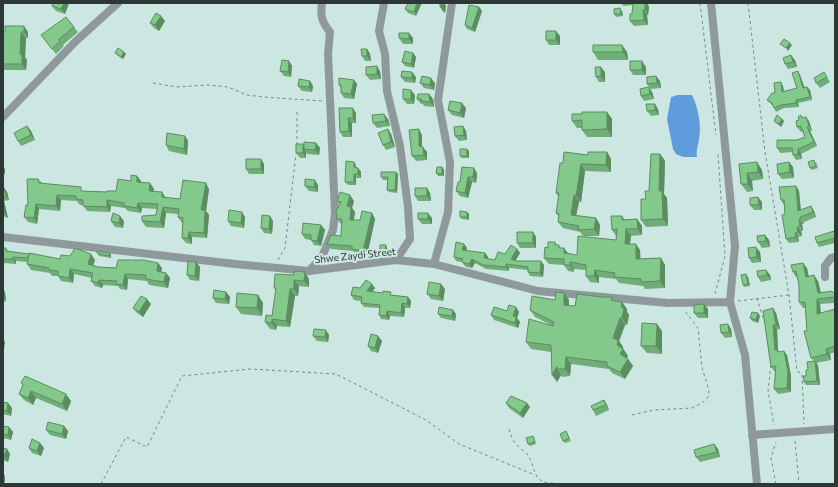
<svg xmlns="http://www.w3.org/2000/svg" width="838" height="487" font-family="Commissioner,sans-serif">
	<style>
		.water { fill: #5f9cdb }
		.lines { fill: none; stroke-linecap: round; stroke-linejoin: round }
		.path { stroke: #778885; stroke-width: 1; stroke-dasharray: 3 3; stroke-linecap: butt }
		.minor { stroke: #8f999c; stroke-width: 8 }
		.wall { fill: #70ad78 }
		.shaded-wall { fill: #5b8d61 }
		.building { fill: #82c98b; stroke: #5b8d61 }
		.labels { text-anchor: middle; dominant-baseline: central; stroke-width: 4; stroke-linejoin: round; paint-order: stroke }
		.street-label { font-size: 10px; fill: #2d3735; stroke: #cce6e1 }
	</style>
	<rect width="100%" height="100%" fill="#cce6e1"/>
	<path class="water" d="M678 95H692C698 107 702 126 699 139 698 146 696 150 697 157H683L676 154 673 149 667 119 671 97Z"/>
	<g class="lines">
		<path class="path" d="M700 3 716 135
			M748 3 765 152 789 295 797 371 802 374 804 424
			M153 83 177 87 207 85 228 87 247 95 264 97 322 101
			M297 145V109
			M278 260 285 248 296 154
			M715 294 725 256 718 154
			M757 298 765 324
			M738 301 789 295
			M771 365 768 391 774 425
			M632 415 654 410 692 408 702 403 708 397 709 390 702 368 698 328 684 310
			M509 429C511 436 513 442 518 446 520 449 525 451 527 454 537 467 531 485 555 483
			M795 441 799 484
			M101 484 126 437 147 447 182 376 250 369 336 374 426 420 459 444 535 475
			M776 484 771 458 776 442"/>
		<path class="minor" d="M384 3 379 31 385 54 387 91 400 146 408 207 410 239 396 260
			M711 3 735 246 730 302 745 355 757 484
			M3 117 76 41 118 3
			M3 237 235 264 309 271 396 260 434 264 538 291 668 303 730 302
			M434 264 448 212 450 162 438 100 452 3
			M309 271 322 257 333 230 335 213 328 54 330 32C322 22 320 16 322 3
			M825 277V266L831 258 835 257
			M752 435 835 429"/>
	</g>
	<path class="wall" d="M69 3 65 14 56 11 52 6Z
		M408 3 416 16 408 13 405 9Z
		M440 3H444L446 6 445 13 443 12 440 7Z
		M622 3H647L649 7 648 15H647L648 25 634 26 630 21 632 14 633 5 623 6Z
		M479 7 482 11 475 32 467 29 465 25Z
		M622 11 623 16 616 17 614 14Z
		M161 16 165 21 159 31 154 28 150 23Z
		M74 27 78 32 63 45 64 46 56 54 41 35Z
		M3 32H28V38H26L25 57 27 60 26 70H3Z
		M560 36V45H549L546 40Z
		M399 38H413V44H403Z
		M593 45 627 52 628 60H598L593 52Z
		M367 49 370 54 371 61H365L362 56Z
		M124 52 126 54 123 59 117 55 115 53Z
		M413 53 416 57 414 68 405 66 402 62Z
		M795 60 797 67 788 69 785 64Z
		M289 61 292 66 291 77 284 76 280 71Z
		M646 67V75H633L630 70Z
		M380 71 381 79 370 80 366 75Z
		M798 71 800 75 804 87H807L810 90 812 100 798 103 799 107 784 108 776 112 773 106 767 100 783 86 784 91 797 88Z
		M605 72V82H599L596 77Z
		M824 72 830 82 820 88 816 83Z
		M401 77H416L415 83 405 82Z
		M354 80 357 84 354 99 344 98 341 93V88L339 85Z
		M310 81 313 86 312 92 302 91 298 86Z
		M660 81 661 88 651 89 647 84Z
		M420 83H435L434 90 424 88Z
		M649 87 652 92 654 99 644 101 641 96Z
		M429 94 433 99 434 107 424 106 423 104H421L417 99Z
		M415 95 414 104H407L403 99Z
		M339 108 356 113V123H352V137H343L340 132Z
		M466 108 464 118 452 115 448 110Z
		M658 109 659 115 651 116 647 111Z
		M607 112 612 119V137H587L582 130V128H577L572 121Z
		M803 118 809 121 812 131H810L817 146 801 154 802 159 796 160 793 155V152L780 153 777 148 805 137 803 131 801 132 797 127 799 120Z
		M388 119 390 126 377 128 373 123Z
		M782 119 784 121 781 127 776 123 774 121Z
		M27 126 31 131 35 140 21 146 18 141Z
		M463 126 466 131 467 140 459 141 455 136Z
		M388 129 391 134 395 147 386 150 383 145Z
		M422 135V147L427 152V160L416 161 412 156Z
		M185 136 188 141 187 155 169 151 166 145Z
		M316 143 320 148 319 155 307 154 306 152V158H300L296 153 303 144 304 146Z
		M469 151V158H462L460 156Z
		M607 152 611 159V172L585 171 581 202H579L576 215 596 218 600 225 599 236H583L580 232 563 228 558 222 559 217 556 213 559 197 556 193 563 163 588 155Z
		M660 154 665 161 664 194 667 198 668 226 646 227 641 220 646 199 649 191Z
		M261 159 264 164V174H249L246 169Z
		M354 162 356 165V168H358L361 172V178H356V185H348L345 182Z
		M789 162 793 167 794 178 782 179 778 174Z
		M816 162 818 168 812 170 810 168Z
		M739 164 762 170 763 179 752 181 753 191 747 192 741 184Z
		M442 167 444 170V176H438L436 173Z
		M462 167 477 173 476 183 472 182 468 198 460 196 456 191 460 182Z
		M398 174 397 193 389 192 387 190 388 180H383L381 177Z
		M137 176 141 181V183H150L154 189V191L166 198 180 199 209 189 206 211 209 215 207 238 192 237V244L186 243 182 238 183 223H182L178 217V214L166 213 164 228 146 227 142 221 156 215 157 209 142 208 141 213 128 211 125 208 111 206 110 212 87 211 83 205H80L77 201 61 200 60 211 39 209 37 224 28 222 24 217 28 205 38 179 42 183 84 191 107 192 116 191 131 181Z
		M318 185V192L309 191 305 186Z
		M796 186 799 191 801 210 811 206 814 211 816 217 804 222V224H802L803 231H801L802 236 798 237 799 242 789 243 786 239 785 214 784 205 781 200Z
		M3 188H4L7 192 9 200 4 201 8 218 3 216Z
		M427 188 430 193 431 201H418L415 196Z
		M337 201H354L352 208 355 212 354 220H360L372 213 375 219 367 256 356 254 353 251 331 249 327 244 341 236 342 224H341L337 219 340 204Z
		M762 202V210H754L750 205Z
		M467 212 469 214V220L462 219 460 217Z
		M270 216 273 221 272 234 264 233 261 228Z
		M622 216 625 220 637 219 642 226V235L631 236 630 244 640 250V259L661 258 665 265V288L645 289 643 286 619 283 616 279 599 277V283L590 282 586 276V270L574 269V272L568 271 564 265 549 264 544 258 548 248 555 242 557 245 561 248H564L568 253 577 255 616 240V236L612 230Z
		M245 217 244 228 231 226 228 221Z
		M432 218V224H422L418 219Z
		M111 221H124L123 228 115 227Z
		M321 225 325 230 321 246 314 245 311 240 305 239 302 234Z
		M533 232 536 237V248H520L517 243Z
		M835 233V243L819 247 817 243Z
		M765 235 769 240 770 247 762 248 758 242Z
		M464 244 467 248 466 251 485 253 488 257V259L495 260 505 254 517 249 520 253 515 261 544 265 543 277 530 276 528 272V270L509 268V271L486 269 475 263 472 268 466 267 464 265 462 262 456 261 454 257Z
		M386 245 387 248V256H381L380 254Z
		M3 248H6L8 251 60 259 95 260 93 265 98 267 116 268 158 263 162 268 161 272 166 273 170 278 168 288 149 285 147 281 128 279 127 290 120 289 118 286 103 285 102 288 95 286 91 281 92 278 74 274 73 283 61 281 58 276H52L50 273 31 270 27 264 28 262 16 261V264L3 263Z
		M760 252 761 262 752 263 749 258Z
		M97 253H110L111 255V258L99 256Z
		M196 262 200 267 199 281 190 280 187 275Z
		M807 268 808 276 818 281 821 293 835 294V305L833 303 820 304 821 313 835 309V352L830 354 831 360 816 363 818 365 820 385H806L804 382 808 370 814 361 811 358 807 331 805 308H803L799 302V285L797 277H796L793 272Z
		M766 270 770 275 771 280 761 282 758 277Z
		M294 275 309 279V287L299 286 298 296H295L290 327 277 326 276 330 270 329 265 322 272 316 276 290 274 288Z
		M748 277 750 286 744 287 743 285Z
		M360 288H375L372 292 408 297 411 301 410 308H405L404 317 390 316 389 320 381 319 379 315V308L364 307 361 303V301L354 300 351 295Z
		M3 289 5 292 6 301 3 302Z
		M445 289 443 301 431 299 427 294Z
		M226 292 230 297 229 304 216 303 213 298Z
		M564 293 569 300V306H575L614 300 622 302 627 309V312L629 315 627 325H625L619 341 623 347V348L628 356 627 358 633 366 625 379 612 373 609 369 571 364 570 376 562 377 561 375 557 382 551 352 531 349 526 342 553 326 535 317 530 310 555 300Z
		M258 295 263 303 262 316 241 314 236 307Z
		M151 304 143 317 137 313 133 308Z
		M516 307 519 312 517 318 520 322 518 328 494 320 491 315 507 311Z
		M708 309V318H698L694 313Z
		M763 311 776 313 780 329 777 330 778 350 779 352 787 355 791 376V392L778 394 774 389 775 372 771 367Z
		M438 314H456L455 321 441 318Z
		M760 316 758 323 752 321 750 318Z
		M731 329 732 337 725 338 721 333Z
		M662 331V354L647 353 641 346Z
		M329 335 328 342 317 341 313 336Z
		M378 336 382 341 378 353 371 351 368 346Z
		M21 383 71 401 67 411 36 398 33 405 24 400 19 394 23 386Z
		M604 400 607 405 609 410 596 416 593 410Z
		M3 402 8 403 12 408 11 416 3 414Z
		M506 403 530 407 523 418 509 408Z
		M3 426 9 427 13 432 11 440 3 438Z
		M64 426 68 431 66 439 50 435 46 430Z
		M566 431 571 441 565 443 563 441Z
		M534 438 536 444 530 446 528 444Z
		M40 443 44 448 41 456 32 453 29 448Z
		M714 444 718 449 720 457 700 462 696 457Z
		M3 448 7 449 10 454 8 462 3 460Z"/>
	<path class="shaded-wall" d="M64 3H69L65 14 61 9Z
		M417 3H422L416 16 414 12Z
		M442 3H444L446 6 445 13 441 7Z
		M645 3H647L649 7 648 15 645 10Z
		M479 7 482 11 475 32 472 28Z
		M620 8 622 11 623 16 621 14Z
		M643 10 647 15 648 25 644 20Z
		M161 16 165 21 159 31 155 25Z
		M24 26 28 32V38L24 32Z
		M556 31 560 36V45L556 40Z
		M21 32 26 38 25 57 27 60 26 70 22 64 20 54Z
		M409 33 413 38V44L409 39Z
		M790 43 792 45 788 51 786 48Z
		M622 45 627 52 628 60 623 52Z
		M367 49 370 54 371 61 367 56Z
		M124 52 126 54 123 59 121 57Z
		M413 53 416 57 414 68 411 64Z
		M791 55 795 60 797 67 793 62Z
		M289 61 292 66 291 77 288 72Z
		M642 61 646 67V75L642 70Z
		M377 66 380 71 381 79 377 74Z
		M601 67 605 72V82L601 76Z
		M798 71 800 75 806 91 803 88Z
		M412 72 416 77 415 83 412 78Z
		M656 76 660 81 661 88 657 83Z
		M431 78 435 83 434 90 430 85Z
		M354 80 357 84 354 99 351 94Z
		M310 81 313 86 312 92 309 87Z
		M781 82 783 86 784 95 782 92Z
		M649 87 652 92 654 99 650 94Z
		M807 87 810 90 812 100 810 97Z
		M3 89 4 108 3 106Z
		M411 90 415 95 414 104 411 99Z
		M429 94 433 99 434 107 430 102Z
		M796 100 798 103 799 107 796 103Z
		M462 103 466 108 464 118 460 113Z
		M655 104 658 109 659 115 655 110Z
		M353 108 356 113V123L353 118Z
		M607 112 612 119V137L607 129Z
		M384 114 388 119 390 126 386 121Z
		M806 117 809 121 812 131 809 126Z
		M348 118 352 123V137L349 131Z
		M782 119 784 121 781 127 779 124Z
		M27 126 31 131 35 140 31 135Z
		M463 126 466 131 467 140 464 135Z
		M807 127 810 131 817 146 814 142Z
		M388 129 391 134 395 147 391 142Z
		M419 129 422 135V151L419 146Z
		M185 136 188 141 187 155 184 149Z
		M316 143 320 148 319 155 315 150Z
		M303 144 306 149H304L306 152V158L303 153Z
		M423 147 427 152V160L424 155Z
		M467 149 469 151V158L467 156Z
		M798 149 801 154 802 159 798 154Z
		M607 152 611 159V172L606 165Z
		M660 154 665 161 664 194 667 198 668 226 663 219 659 191Z
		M261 159 264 164V174L261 169Z
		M354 162 356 165V171L354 167Z
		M757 162 762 170 763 179 758 172Z
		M789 162 793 167 794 178 790 172Z
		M581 164 585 171 581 202 576 196Z
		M3 166 5 169V175L3 172Z
		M442 167 444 170V176L442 174Z
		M358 168 361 172V178L358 174Z
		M474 168 477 173 476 183 473 177Z
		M396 172 398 174 397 193 395 190Z
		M747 173 752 181 753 191 748 184Z
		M354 174 356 178V185L354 182Z
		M137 176 141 181 140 188 137 182Z
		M468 177 472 182 468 198 465 193Z
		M315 180 318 185V192L314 187Z
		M150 183 154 189 153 196 149 191Z
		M206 183 209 189 206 211 209 215 207 238 204 233 201 210Z
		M796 186 799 191 801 216 798 211Z
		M4 188 7 192 9 200 6 196Z
		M427 188 430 193 431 201 427 196Z
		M162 192 166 198 162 197Z
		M57 195 61 200 60 211 56 206Z
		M350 195 354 201 352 208 355 212 353 225 350 220 347 206Z
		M574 195 579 202 575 221 571 215Z
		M758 197 762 202V210L759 205Z
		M3 199 4 201 8 218 5 214 3 205Z
		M107 200 111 206 110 212 107 207Z
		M138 203 142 208 141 213 137 208Z
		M36 204 39 209 37 224 34 218Z
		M811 206 814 211 816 217 813 212Z
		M163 207 166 213 164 228 160 222Z
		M242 212 245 217 244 228 241 223Z
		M467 212 469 214V220L467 217Z
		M372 213 375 219 367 256 363 251Z
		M428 213 432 218V224L428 219Z
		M120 216 124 221 123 228 119 223Z
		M270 216 273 221 272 234 269 229Z
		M596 218 600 225 599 236 594 229Z
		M637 219 642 226V235L638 229Z
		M799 219 802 224 803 231 800 226Z
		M321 225 325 230 321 246 317 241Z
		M797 227 801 231 802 236 798 232Z
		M626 229 631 236 629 250 625 244Z
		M189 232 192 237V244L188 238Z
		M533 232 536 237V248L533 243Z
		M795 233 798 237 799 242 796 237Z
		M765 235 769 240 770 247 766 241Z
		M464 244 467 248 465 254 462 250Z
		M636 244 640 250 641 266 636 259Z
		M386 245 387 248V256L385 253Z
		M756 247 760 252 761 262 757 257Z
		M564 248 568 254 564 253Z
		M517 249 520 253 514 263 511 259Z
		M110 253 111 255V258L109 256Z
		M485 253 488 257 487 262 484 258Z
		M91 254 95 260 92 269 88 264Z
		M13 257 16 261V264L13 259Z
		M661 258 665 265V288L660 281Z
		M472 259 475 263 472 268 469 264Z
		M541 261 544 265 543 277 540 273Z
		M196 262 200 267 199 281 195 276Z
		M570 262 574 269V272L570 265Z
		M158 263 162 268 160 276 157 271Z
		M803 263 807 268 810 282 806 277Z
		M506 264 509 268V271L506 267Z
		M70 269 74 274 73 283 69 278Z
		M595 270 599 277V283L594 276Z
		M766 270 770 275 771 280 767 275Z
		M305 272 309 279V287L304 281Z
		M166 273 170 278 168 288 164 282Z
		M125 274 128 279 127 290 123 285Z
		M746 274 748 277 750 286 748 284Z
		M814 275 818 281 822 298 818 293Z
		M99 280 103 285 102 288 98 283Z
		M294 280 299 286 298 296 294 289Z
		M372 284 375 288 370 295 367 291Z
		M441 284 445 289 443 301 439 296Z
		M3 289 5 292 6 301 3 297Z
		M290 289 295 296 290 327 286 321Z
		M226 292 230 297 229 304 225 299Z
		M564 293 569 300V312L564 305Z
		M258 295 263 303 262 316 257 308Z
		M408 297 411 301 410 308 407 304Z
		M147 299 151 304 143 317 139 312Z
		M817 299 820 304 821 319 817 314Z
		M622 302 627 309V312L629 315 627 325 622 318 621 307Z
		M402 303 405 308 404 317 401 313Z
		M704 304 708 309V318L704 313Z
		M516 307 519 312 517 318 520 322 518 328 515 323 513 316Z
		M773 308 776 313 780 329 776 325Z
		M453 310 456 314 455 321 452 316Z
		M387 311 390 316 389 320 386 316Z
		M758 313 760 316 758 323 756 320Z
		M620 318 625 325 619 341 623 347 622 350 623 349 628 356 625 361 620 354 617 345 613 338Z
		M272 319 277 326 276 330 272 323Z
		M657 324 662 331V354L656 346Z
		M728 324 731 329 732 337 729 332Z
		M773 325 777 330 778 350 781 355 775 350Z
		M326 330 329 335 328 342 325 337Z
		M378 336 382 341 378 353 375 348Z
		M3 339 5 342 4 349 3 347Z
		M826 349 830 354 831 360 827 354Z
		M784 351 787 355 791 376V392L787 388Z
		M566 357 571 364 570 376 565 369Z
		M628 359 633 366 625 379 620 372Z
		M815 361 818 365 820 385 817 381Z
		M557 366V369L561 375 557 382 552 375Z
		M31 391 36 398 33 405 28 398Z
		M66 394 71 401 67 411 62 404Z
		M604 400 607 405 609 410 606 405Z
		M8 403 12 408 11 416 7 411Z
		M527 403 530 407 523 418 520 413Z
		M64 426 68 431 66 439 62 434Z
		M9 427 13 432 11 440 8 435Z
		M40 443 44 448 41 456 37 451Z
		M714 444 718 449 720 457 717 452Z
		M7 449 10 454 8 462 4 457Z
		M3 473 5 476V483L3 480Z"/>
	<path class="building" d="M53 3H64L61 9 52 6Z
		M408 3H417L414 12 405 9Z
		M440 3H442L441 7H440Z
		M633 3H645V10H643L644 20 630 21V14H632Z
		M469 5 479 7 472 28 465 25Z
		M620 8 621 14H614V9Z
		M156 13 161 16 155 25 150 23Z
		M66 17 74 27 59 39 60 41 52 49 41 35Z
		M5 26H24V32H21L20 54H22V64H3V32H5Z
		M546 31H556V40H546Z
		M399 33H409V39L399 38Z
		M784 39 790 43 786 48 780 44Z
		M593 45H622L623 52H593Z
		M118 48 124 52 121 57 115 53Z
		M361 49H367V56H362Z
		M405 51 413 53 411 64 402 62Z
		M791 55 793 62 785 64 783 58Z
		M282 60 289 61 288 72 280 71Z
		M630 61H642V70H630Z
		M377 66V74L366 75V67Z
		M595 67H601V76L596 77Z
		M402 71 412 72V78L401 77Z
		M798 71 803 88 807 87 810 97 796 100V103L781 105 774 108 772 103 767 100 772 93H775L774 83 781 82 782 92 797 88 792 73Z
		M824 72 827 77 816 83 814 78Z
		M422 76 431 78 430 85 420 83Z
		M656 76 657 83 647 84V77Z
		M339 78 354 80 351 94 341 93V85H339Z
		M299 79 310 81 309 87 298 86Z
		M649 87 650 94 641 96 640 89Z
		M403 89 411 90V99H403Z
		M418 94H429L430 102 421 101V99H417Z
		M450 101 462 103 460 113 448 110Z
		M646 104H655V110L647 111Z
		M339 108H353V118H348L349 131 340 132Z
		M582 112H607V129L582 130V120L572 121V114H582Z
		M384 114 386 121 373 123 372 115Z
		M777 115 782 119 779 124 774 121Z
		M801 115 802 118 806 117 809 126 807 127 814 142 798 149V154L793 155 792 148H777V140H797L805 137 801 126 797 127 796 121 799 120 798 117Z
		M27 126 31 135 18 141 14 133Z
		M463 126 464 135 455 136 454 127Z
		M388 129 391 142 383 145 378 133Z
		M419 129V146L423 147 424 155 412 156 409 130Z
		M167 133 185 136 184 149 166 145Z
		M304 142 316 143 315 150 304 149Z
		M296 144H303V153H296Z
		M460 149H467V156H460Z
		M564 152 588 155V152H607L606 165 581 164 576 196 574 195 571 215 596 218 594 229 578 230 579 226 558 222 559 214 556 213 559 193H556L560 163H563Z
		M651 154H660L659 191H662L663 219 641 220V199H646L645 191H649Z
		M246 159H261V169H246Z
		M814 160 816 166 810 168 808 162Z
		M346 161 354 162V167L358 168V174H354V182H345Z
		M757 162 758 172 747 173 748 184H741L739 164Z
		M789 162 790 172 778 174 777 164Z
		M437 167H442V174L436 173Z
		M462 167 474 168 473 177H468L465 193 456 191 458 182H460Z
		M381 172H396L395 190H387L388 177H381Z
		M131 175 137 176V182L150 183 149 191 162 192V197L180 199 183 180 206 183 201 210H205L204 233 189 232 188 238H182L183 218 178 217 179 209 163 207 160 222 142 221V216L156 215 158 204 138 203 137 208 124 206V203L107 200V207L83 206V200L76 199V196L57 195 56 206 36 204 34 218 24 217 26 205H28L27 179H38L39 183 81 187V191L107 192V191H116L118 179 131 181Z
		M305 179 315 180 314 187 305 186Z
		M796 186 798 211 811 206 813 212 800 217 801 219H799L800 226 797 227 798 232 795 233 796 237 786 239 782 215 785 214 784 200H781L779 187Z
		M3 188H4L6 196 3 197Z
		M415 188H427V196H415Z
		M340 192 350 195 347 206 351 207 350 220H360L362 211 372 213 363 251 352 249V246L327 244 331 235 341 236 342 219H337L336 211 341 202 337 201Z
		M758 197 759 205H750V198Z
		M3 205 5 214 3 213Z
		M229 210 242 212 241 223 228 221Z
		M460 211 467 212V217H460Z
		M113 213 120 216 119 223 111 221Z
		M418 213H428V219H418Z
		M262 215 270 216 269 229 261 228Z
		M611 216H622V220L637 219 638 229H626L625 244H636V259L661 258 660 281 641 282V279L614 277 615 273 595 270 594 276H586V265L570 262V265H564V259L544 258 545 247 548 248V242H555V245H559V248H564V253L577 255 578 236 616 240 617 229 612 230Z
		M303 223 321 225 317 241 311 240V235L302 234Z
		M834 231 835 234V238L817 243 815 237Z
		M517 232H533V243H517Z
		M765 235 766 241 758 242 757 236Z
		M456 242 464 244 462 250 485 253 484 258 495 260 498 252 505 254 511 245 517 249 511 259 515 261H541L540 273 528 272V267L506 264V267L483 265 472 259 469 264 464 263 461 261 463 259 454 257Z
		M380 245H386L385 253 380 254Z
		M756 247 757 257 749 258 748 248Z
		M3 248H6V251L29 254 28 258 13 257V259H3Z
		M75 248 91 254 88 264 98 267 116 268 118 260H144L158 263 157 271 166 273 164 282 146 279V275L125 274 123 285 116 284 117 281 99 280 98 283 91 281 93 273 70 269 69 278 58 276V271L49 270V268L27 264 29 253 60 259 61 255 70 256Z
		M97 251 110 253 109 256 97 253Z
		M188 261 196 262 195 276 187 275Z
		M803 263 806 277 814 275 818 293 832 291 835 294V297L817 299V314L835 309V346L826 349 827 354 811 358 804 331H807L805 302H799V285L796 271 793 272 791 265Z
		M766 270 767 275 758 277 757 271Z
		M294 271 305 272 304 281 294 280V289H290L286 321 272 319V323L265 322 266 315 272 316 276 288H274L275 274 294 275Z
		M746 274 748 284 743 285 741 275Z
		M366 280 372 284 367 291 383 293V291L391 292 390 295 408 297 407 304 402 303 401 313 387 311 386 316 379 315 380 305 361 303 362 297 351 295 353 287 360 288Z
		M429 282 441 284 439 296 427 294Z
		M214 290 226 292 225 299 213 298Z
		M556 292 564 293V305L575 306 577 294 601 297H612L611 300 622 302 621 307 624 308 622 318H620L613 338 618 340 617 345 623 349 620 354 628 359 620 372 607 366V362L566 357 565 369H557V366L552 375 551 345 526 342 529 319 553 326 554 322 530 310 532 296 555 300Z
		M237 293 258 295 257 308 236 307Z
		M141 296 147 299 139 312 133 308Z
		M704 304V313H694V305Z
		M509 305 516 307 513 316 516 317 515 323 491 315 494 307 507 311Z
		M439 307 453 310 452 316 438 314Z
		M773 308 776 325H773L775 350H777L778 352 784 351 788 371 787 388 774 389 776 366 771 367 763 311Z
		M752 312 758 313 756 320 750 318Z
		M642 323 657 324 656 346H641Z
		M728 324 729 332 721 333 720 325Z
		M314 329 326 330 325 337 313 336Z
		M371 334 378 336 375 348 368 346Z
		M815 361 817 381 804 382 803 376H806V370H808L807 362Z
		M25 376 66 394 62 404 31 391 28 398 19 394 23 385 21 383Z
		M511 396 527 403 520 413 506 403Z
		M604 400 606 405 593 410 591 406Z
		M3 402 8 403 7 411 3 410Z
		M48 422 64 426 62 434 46 430Z
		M3 426 9 427 8 435 3 434Z
		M566 431 569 438 563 441 560 434Z
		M533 436 535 442 528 444 526 438Z
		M32 439 40 443 37 451 29 448Z
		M714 444 717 452 696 457 694 450Z
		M3 448 7 449 4 457 3 456Z"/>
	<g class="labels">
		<g class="street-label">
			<text transform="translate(355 255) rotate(-6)">Shwe Zaydi Street</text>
		</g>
	</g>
	<rect width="838" height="487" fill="none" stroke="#2d3735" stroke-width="8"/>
</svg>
